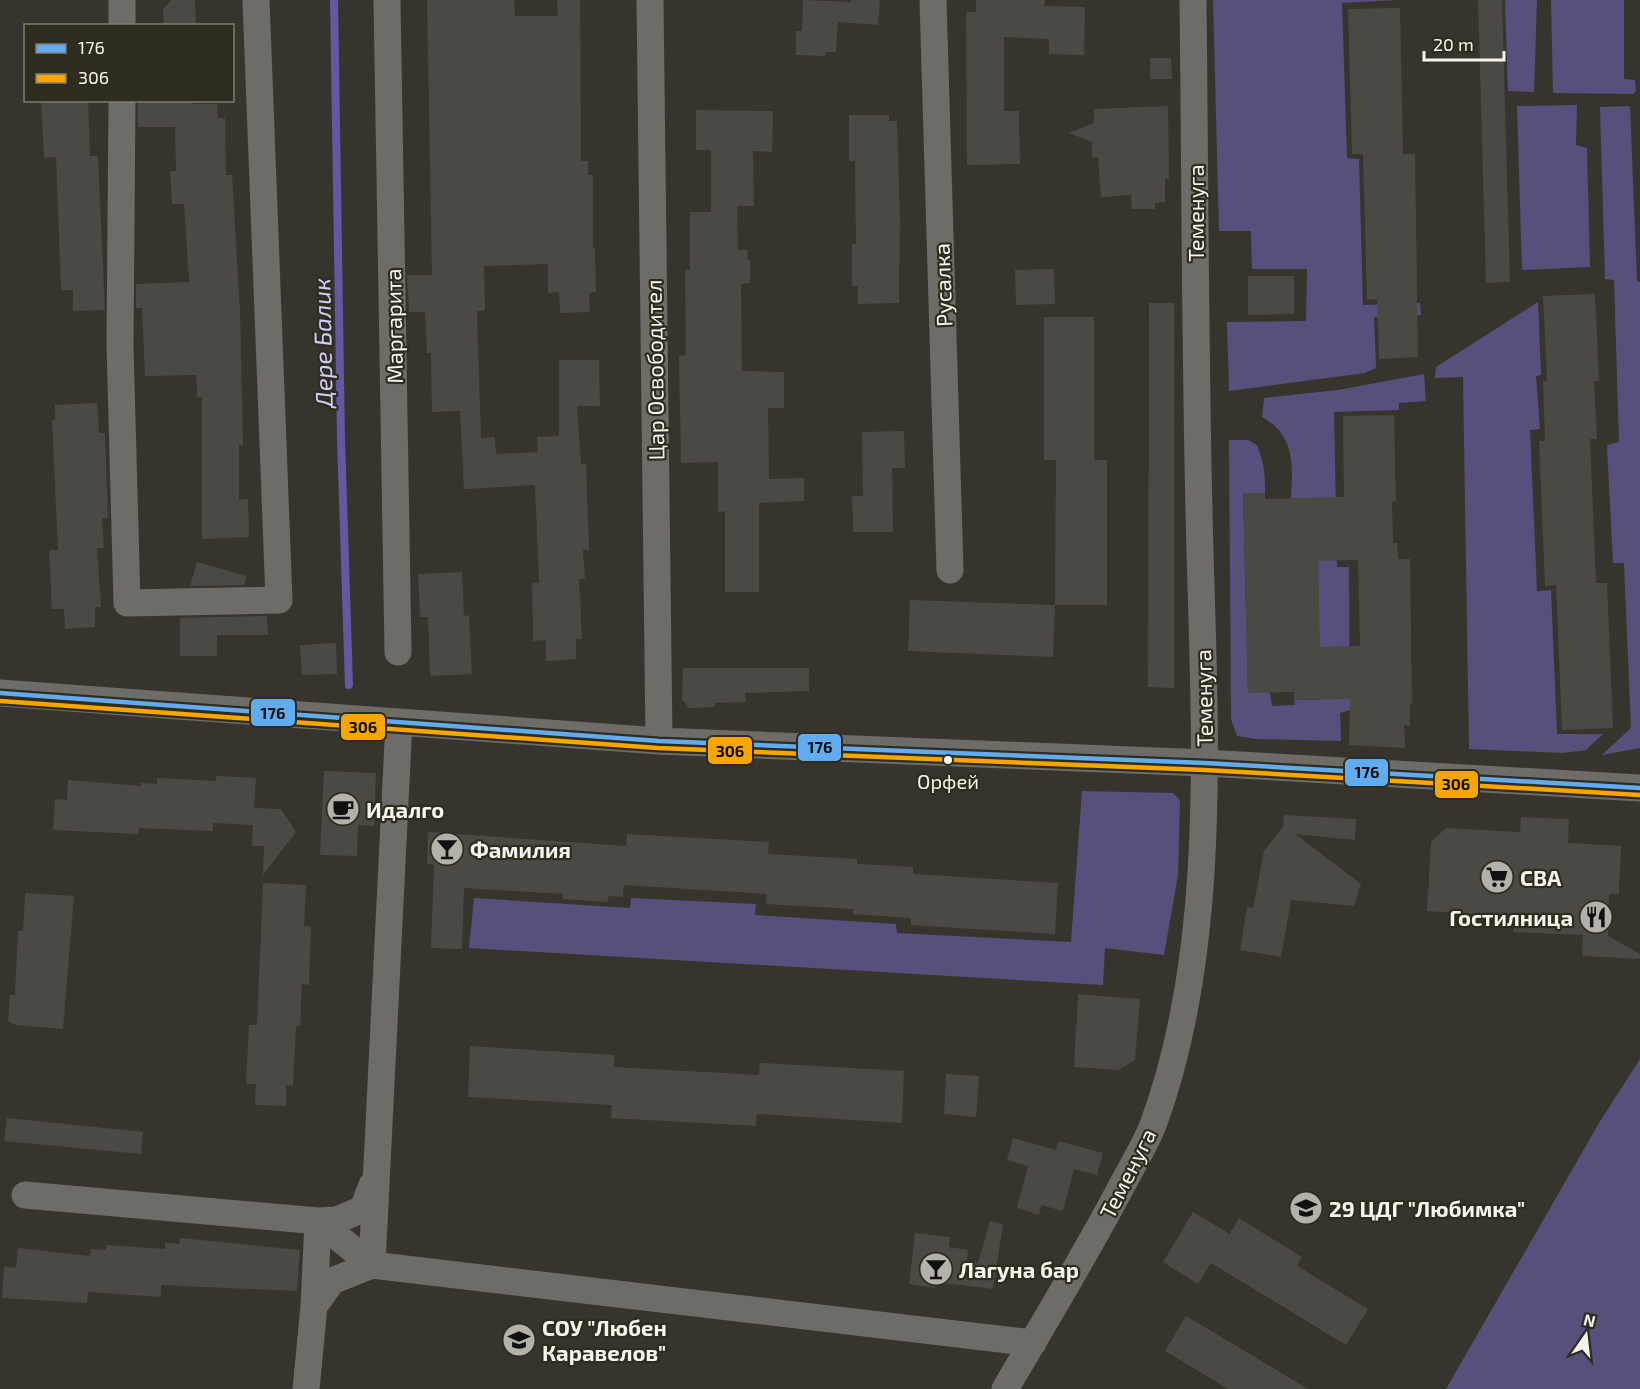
<svg xmlns="http://www.w3.org/2000/svg" width="1640" height="1389" font-family="'Exo 2',sans-serif">
	<style>
		.green { fill: #57507c }
		.lines { fill: none; stroke-linecap: round; stroke-linejoin: round }
		.stream { stroke: #6657a3; stroke-width: 8 }
		.building { fill: #4b4943; fill-rule: evenodd }
		.minor { stroke: #6d6c67; stroke-width: 27 }
		.bus-1-casing { stroke: #2f2c1f; stroke-width: 9 }
		.bus-2-casing { stroke: #2f2c1f; stroke-width: 9 }
		.bus-1 { stroke: #60acee; stroke-width: 4.5 }
		.bus-2 { stroke: #f7a600; stroke-width: 4.5 }
		.bus-dot { fill: #f6f4ec; stroke: #2f2c1f; stroke-width: 2 }
		.labels { text-anchor: middle; dominant-baseline: central; stroke-width: 4.5; stroke-linejoin: round; paint-order: stroke }
		.bus-label { font-size: 20px; fill: #f6f4ec; stroke: #2f2c1f }
		.street-label { font-size: 22px; fill: #f6f4ec; stroke: #2f2c1f }
		.poi-label { font-size: 22px; font-weight: bold; fill: #f6f4ec; stroke: #2f2c1f; text-anchor: start }
		.water-label { font-size: 24px; font-style: italic; fill: #d1cdfb; stroke: #2f2c1f }
		.line-badge { stroke: #2f2c1f; stroke-width: 2 }
		.pale-badge-label { font-size: 16px; text-anchor: middle; font-weight: bold; fill: #111 }
	</style>
	<rect width="100%" height="100%" fill="#36342c"/>
	<path class="green" d="M1213 0H1398L1342 3 1347 158 1359 159 1363 305 1420 303 1421 315 1374 317 1376 368 1365 373 1229 391 1227 322 1306 321 1307 269H1252L1251 231H1219Z
		M1505 0H1537L1534 92 1508 91Z
		M1551 0H1624V79L1635 80 1636 91 1633 94 1553 93Z
		M1577 105 1576 145 1587 148 1590 267 1522 270 1517 106Z
		M1630 106 1637 281 1640 282V748L1602 755 1631 728 1624 563H1613L1607 445 1619 442 1614 280 1605 279 1600 107Z
		M1538 302 1541 375 1536 376 1540 429 1530 430 1537 591 1551 590 1557 734H1603L1586 750 1563 753 1469 749 1463 377 1435 378 1436 367Z
		M1424 374 1426 401 1399 403V410L1334 412 1337 567H1349L1350 710 1340 713 1341 741 1255 739 1237 736 1231 719 1229 440H1248L1257 445C1263 460 1266 476 1265 493L1243 494 1248 692H1270L1272 706 1295 705 1294 700H1320L1317 498H1291C1293 465 1295 435 1262 417L1264 398 1338 390Z
		M1082 791 1173 793 1180 800 1178 875 1164 955 1105 948 1103 985 469 948 474 898 630 908 631 898 756 904 755 915 896 924 897 933 1071 942Z
		M1640 1059V1389H1446L1599 1123Z"/>
	<g class="lines">
		<path class="stream" d="M334 0 341 439 349 685"/>
	</g>
	<path class="building" d="M171 0H195L196 26H164L163 9Z
		M427 0H514L515 16H558L557 0H580L581 161H588V175H593V248H595L596 292 589 293 590 312 560 313 559 292 548 293V264L484 266 485 310 477 311 481 438 495 437 496 454 538 452 537 437 559 436V360H599L600 406H577L581 464H586L589 550H583L585 579H579L582 639H576V659L546 661V640L533 641 532 583 539 582 535 485 464 489 460 411 432 412 431 353H427L425 312H409L407 275H432Z
		M803 0 851 2V0H880L878 25 838 22 836 52H826L825 56 796 55V31H802Z
		M976 0H1045L1044 6 1085 7 1084 55 1049 54V39L1004 37V111H1019L1020 164 967 165 966 12H976Z
		M1478 0H1502L1510 282 1486 283Z
		M1400 8 1403 154H1415L1418 357 1379 359 1377 299 1367 300 1363 154H1352L1348 9Z
		M1150 58H1171L1172 79H1150Z
		M41 100H88L90 156H98L105 310 73 311V290H61L56 157 44 158Z
		M138 100H193V104H217L218 118H225L226 175H232L240 310 243 446 239 445V500L248 499 249 537 202 539V397H197L196 375 145 376 142 308H136V284L189 282 184 204H172L170 171H176L175 127H138Z
		M1168 106 1169 179H1165V202L1155 203V209H1132L1131 195 1101 197 1098 157 1092 158V142L1069 133 1094 123V109Z
		M696 110 773 111 772 152 753 151 754 206H737L738 250H748L747 260H750V283L741 284 742 371 784 372V408H768L769 479 804 478V501L759 503V592H725V511L718 512V462L681 463 679 356 686 355 685 270H690V212H711V150H696Z
		M849 115H889V121H897L900 218 899 303 858 304V286H852V244H856L855 161H849Z
		M1054 269 1055 304 1016 305 1015 270Z
		M1248 276H1294V314L1248 315Z
		M1595 294 1599 381H1594L1597 439H1590L1596 583H1607L1613 728 1562 730 1556 585 1545 586 1539 441H1545L1543 381H1547L1543 296Z
		M1149 303H1174V688L1148 687Z
		M1044 317H1094V460H1107V605H1055L1056 460H1044Z
		M97 403 99 433H105L108 518H102L104 548H97L101 607H95V627L65 629 64 609H52L49 550H58L52 420H55V405Z
		M1394 415 1396 501 1392 502 1393 543H1397L1398 559H1410L1412 704H1410V726L1404 725 1405 748 1349 745 1350 699 1294 700V692L1248 693 1243 493H1265V499L1344 497 1343 416ZM1358 560 1360 646 1320 647 1318 561Z
		M904 431 905 468H892L893 532H853L852 496H863L862 432Z
		M197 562 247 576 244 585 190 586Z
		M462 572 464 616 469 615 472 674 430 676 428 617H420L418 574Z
		M910 600 1055 605 1053 657 908 651Z
		M267 616 268 635H217V656H180V618Z
		M336 643 337 674 302 675 300 645Z
		M683 668H809V691L745 693 746 702 715 703V707L689 708 682 699Z
		M324 771 376 773 374 826 358 825 357 856 320 855Z
		M216 776 256 778 254 808 281 809 296 832 263 875 264 846H252L253 825 213 823V831L139 828 138 834 53 830 55 799 67 800 68 780 141 786V783L157 784V778L216 781Z
		M1284 815 1356 819 1355 840 1295 834 1361 884 1354 906 1291 900 1281 957 1240 950 1247 907 1253 908 1264 851 1283 827Z
		M1521 817 1569 819 1568 843 1621 846 1619 894H1609L1608 936 1640 954V959L1582 956 1583 935 1513 932 1515 917 1427 911 1431 842 1446 828 1520 832Z
		M428 832 626 846 627 834 769 842 768 854 857 859V864L913 867V874L1058 883 1055 934 911 925V918L853 914V909L766 904 767 894 624 885 623 897 608 896V902L563 899V894L464 888 462 949 431 948 434 865 427 864Z
		M263 883 306 885 304 926H311L309 985 302 984 300 1026H296L293 1086 286 1085V1106L255 1105 256 1084H246L249 1025H257Z
		M25 893 74 896 63 1029 16 1025 8 1021 10 995H15L18 931H23Z
		M1078 994 1140 999 1135 1060 1119 1070 1074 1067Z
		M470 1046 614 1055V1067L759 1075 760 1063 904 1071 902 1123 757 1114 756 1126 611 1118 612 1105 468 1097Z
		M946 1074 979 1076 976 1117 944 1114Z
		M7 1118 143 1132 141 1154 4 1141Z
		M1013 1138 1056 1150 1058 1141 1103 1153 1097 1175 1074 1169 1063 1211 1041 1205 1039 1215 1017 1208 1028 1166 1007 1160Z
		M1193 1212 1230 1234 1239 1218 1302 1257 1297 1266 1368 1309 1346 1345 1211 1263 1198 1284 1163 1262Z
		M990 1221 1003 1224 993 1289 935 1282V1288L909 1284 915 1233 950 1237 949 1247 968 1250 967 1261 978 1263Z
		M180 1238 300 1250 297 1291 161 1285V1297L88 1292 87 1303 2 1298 4 1267 16 1268 18 1248 90 1256 91 1249 106 1250V1245L165 1249V1243L179 1244Z
		M1186 1316 1240 1348 1308 1389H1228L1165 1351Z"/>
	<g class="lines">
		<path class="minor" d="M387 0 398 652
			M650 0 659 741
			M933 0 950 570
			M122 26V0
			M122 100 120 345 127 603 279 600 256 0
			M0 693 659 741 1205 763 1640 788
			M25 1195 318 1221 372 1265 1033 1343
			M314 1306 318 1221 337 1220 363 1209 372 1185
			M306 1389 314 1306 332 1281 372 1265 399 722
			M1005 1389C1044 1323 1084 1257 1120 1189 1131 1168 1144 1147 1153 1125 1222 939 1203 707 1199 511 1195 341 1195 170 1193 0"/>
		<defs>
			<path id="bus-1" d="M0 693 659 741 1205 763 1640 788"/>
			<path id="bus-2" d="M0 701 658 748 1205 770 1640 795"/>
		</defs>
		<use href="#bus-1" class="bus-1-casing"/>
		<use href="#bus-2" class="bus-2-casing"/>
		<use href="#bus-1" class="bus-1"/>
		<use href="#bus-2" class="bus-2"/>
	</g>
	<defs>
		<symbol id="cafe-disc" viewBox="-11 -11 22 22"><circle r="9.5" fill="#b3b1a9" stroke="#2f2c1f"/><path d="M-5.5-4.5H6V0H3Q3 3.5 0 3.5H-2.5Q-5.5 3.5-5.5 0ZM3-3.2v2h1.7v-2ZM-6 4.5H4V6H-6Z" fill="#111"/></symbol>
		<symbol id="bar-disc" viewBox="-11 -11 22 22"><circle r="9.5" fill="#b3b1a9" stroke="#2f2c1f"/><path d="M-6-5H6L.8 .8V4.5H3.5V6h-7V4.5H-.8V.8Z" fill="#111"/></symbol>
		<symbol id="supermarket-disc" viewBox="-11 -11 22 22"><circle r="9.5" fill="#b3b1a9" stroke="#2f2c1f"/><path d="M-6-5.5h2.5l.6 2H6L4.5 2H-2.5L-4.4-4H-6ZM-1.5 3.2a1.3 1.3 0 1 0 .1 0ZM3 3.2a1.3 1.3 0 1 0 .1 0Z" fill="#111"/></symbol>
		<symbol id="restaurant-disc" viewBox="-11 -11 22 22"><circle r="9.5" fill="#b3b1a9" stroke="#2f2c1f"/><path d="M-5-6h1v4h1v-4h1v4h1v-4h1v5L-1.5 .5V6h-2V.5L-5-1ZM5-6V6H3V1.5H1.5Q1.5-4 5-6Z" fill="#111"/></symbol>
		<symbol id="school-disc" viewBox="-11 -11 22 22"><circle r="9.5" fill="#b3b1a9" stroke="#2f2c1f"/><path d="M0-5L7-2L0 1L-7-2ZM-4 1L0 2.5L4 1V4Q0 6-4 4Z" fill="#111"/></symbol>
	</defs>
	<g fill-rule="evenodd">
		<use href="#cafe-disc" x="324" y="790" width="38" height="38"/>
		<use href="#bar-disc" x="428" y="830" width="38" height="38"/>
		<use href="#supermarket-disc" x="1478" y="858" width="38" height="38"/>
		<use href="#restaurant-disc" x="1577" y="898" width="38" height="38"/>
		<use href="#school-disc" x="1287" y="1189" width="38" height="38"/>
		<use href="#bar-disc" x="917" y="1250" width="38" height="38"/>
		<use href="#school-disc" x="500" y="1321" width="38" height="38"/>
	</g>
	<circle class="bus-dot" cx="948" cy="760" r="5"/>
	<g class="labels">
		<g class="bus-label">
			<text x="948" y="781">Орфей</text>
		</g>
		<g class="street-label">
			<text transform="translate(1195 213) rotate(-90)">Теменуга</text>
			<text transform="translate(942 285) rotate(-92)">Русалка</text>
			<text transform="translate(393 326) rotate(-91)">Маргарита</text>
			<text transform="translate(654 370) rotate(-91)">Цар Освободител</text>
			<text transform="translate(1203 698) rotate(-91)">Теменуга</text>
			<text transform="translate(1127 1173) rotate(-63)">Теменуга</text>
		</g>
		<g class="poi-label">
			<text x="366" y="809">Идалго</text>
			<text x="470" y="849">Фамилия</text>
			<text x="1520" y="877">CBA</text>
			<text x="1573" y="917" text-anchor="end">Гостилница</text>
			<text x="1329" y="1208">29 ЦДГ "Любимка"</text>
			<text x="959" y="1269">Лагуна бар</text>
			<text x="542" y="1327">СОУ "Любен<tspan x="542" dy="25">Каравелов"</tspan></text>
		</g>
		<g class="water-label">
			<text transform="translate(322 343) rotate(-91)">Дере Балик</text>
		</g>
	</g>
	<g class="line-badge">
		<rect x="250" y="698" width="46" height="29" rx="6" fill="#60acee"/>
		<rect x="340" y="713" width="46" height="28" rx="6" fill="#f7a600"/>
		<rect x="797" y="733" width="45" height="29" rx="6" fill="#60acee"/>
		<rect x="707" y="736" width="46" height="29" rx="6" fill="#f7a600"/>
		<rect x="1344" y="758" width="45" height="29" rx="6" fill="#60acee"/>
		<rect x="1434" y="770" width="45" height="29" rx="6" fill="#f7a600"/>
	</g>
	<g class="pale-badge-label">
		<text x="273" y="719">176</text>
		<text x="363" y="733">306</text>
		<text x="820" y="753">176</text>
		<text x="730" y="757">306</text>
		<text x="1367" y="778">176</text>
		<text x="1456" y="790">306</text>
	</g>
	<rect x="24" y="24" width="210" height="78" fill="#2f2c1f" stroke="#7f7c71" stroke-width="1.5"/>
	<rect x="36" y="44" width="30" height="9" fill="#60acee" stroke="#7f7c71" stroke-width="1.5"/>
	<text x="78" y="54" font-size="18" fill="#f6f4ec">176</text>
	<rect x="36" y="74" width="30" height="9" fill="#f7a600" stroke="#7f7c71" stroke-width="1.5"/>
	<text x="78" y="84" font-size="18" fill="#f6f4ec">306</text>
	<g transform="translate(1586 1335) rotate(14)" stroke="#2f2c1f" stroke-width="4.5" paint-order="stroke">
	<path d="M0-4.5L10 22L0 15L-10 22Z" fill="#f6f4ec"/>
	<text y="-9" font-size="16" font-weight="bold" text-anchor="middle" fill="#f6f4ec">N</text>
	</g>
	<path d="M1424 51v9h80v-9" fill="none" stroke="#f6f4ec" stroke-width="3"/>
	<text x="1433" y="51" font-size="18" fill="#f6f4ec" stroke="#2f2c1f" stroke-width="4.5" paint-order="stroke">20 m</text>
</svg>
